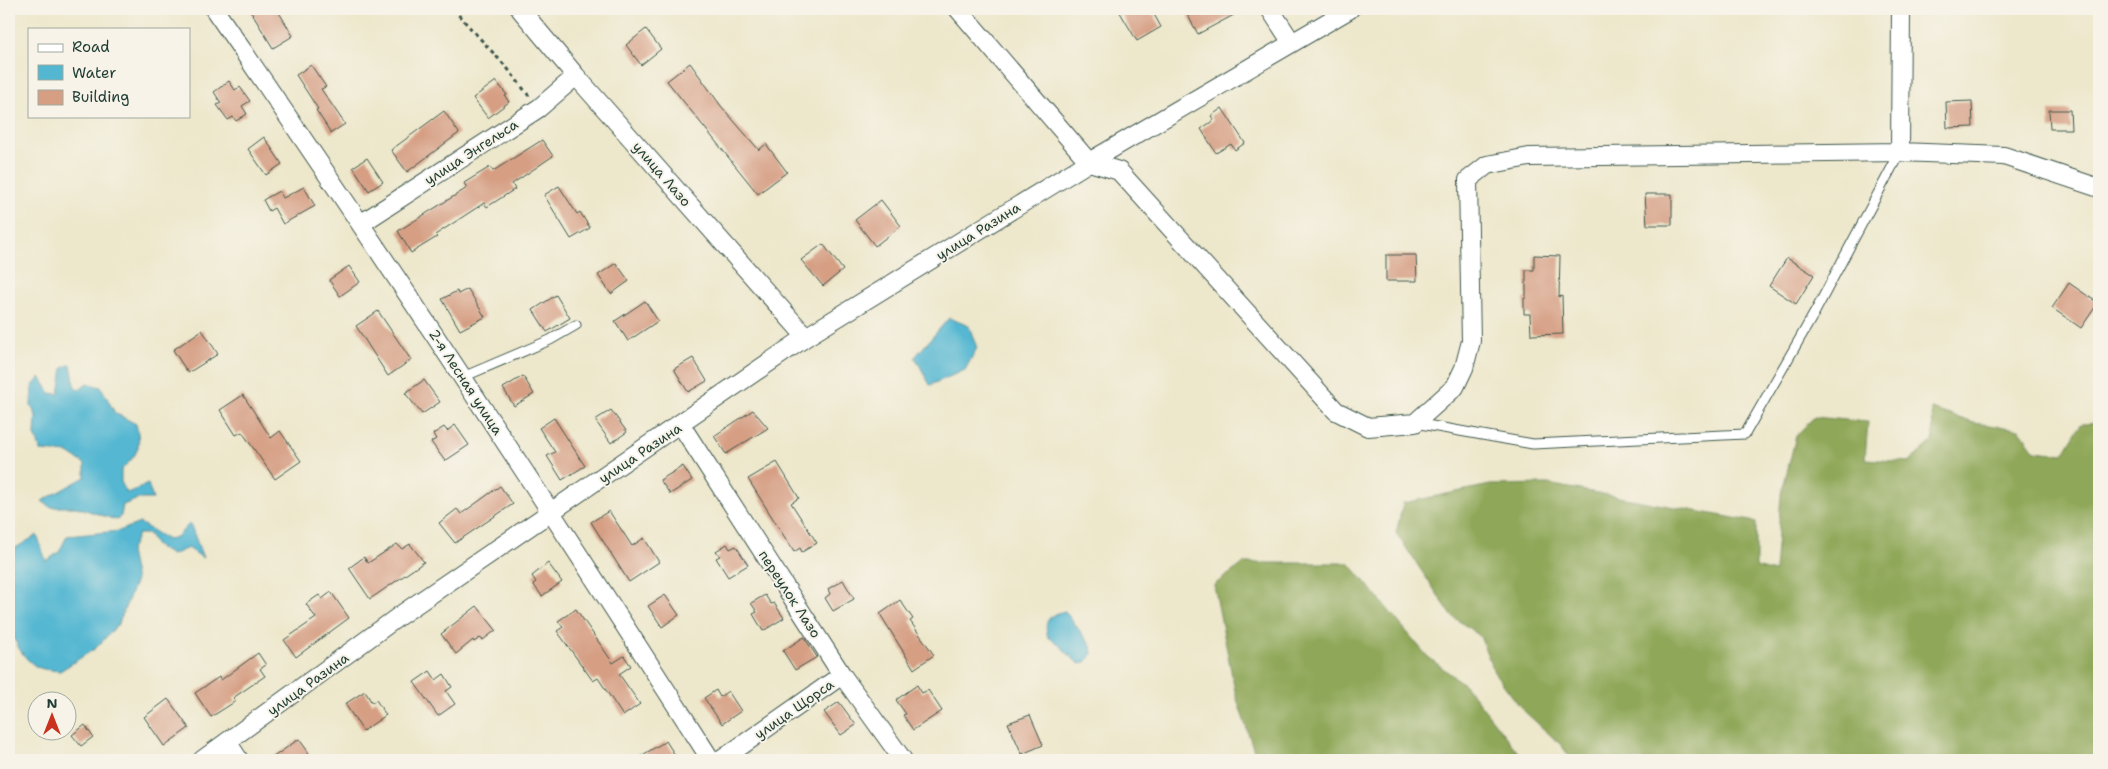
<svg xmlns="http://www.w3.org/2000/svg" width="2108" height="769" font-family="'Shantell Sans',sans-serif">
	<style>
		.forest { fill: #8fa759; stroke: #577246 }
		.water { fill: #54b7d2; stroke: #3a7a83 }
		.building { fill: #d69f84 }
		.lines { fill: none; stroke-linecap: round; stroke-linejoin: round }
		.service-casing { stroke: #3e564b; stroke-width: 11 }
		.minor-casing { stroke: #3e564b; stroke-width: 20 }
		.path { stroke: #3e564b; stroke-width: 3; stroke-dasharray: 4 4; stroke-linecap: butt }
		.service { stroke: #fff; stroke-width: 9 }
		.minor { stroke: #fff; stroke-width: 18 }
		.labels { text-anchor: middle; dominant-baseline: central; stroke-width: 4; stroke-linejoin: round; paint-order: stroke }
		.street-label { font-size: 14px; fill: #1f3d34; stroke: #f7f3e8 }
	</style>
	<rect width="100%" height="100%" fill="#f7f3e8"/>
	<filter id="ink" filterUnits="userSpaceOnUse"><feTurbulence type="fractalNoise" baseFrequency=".02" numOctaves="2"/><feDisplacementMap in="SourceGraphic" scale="10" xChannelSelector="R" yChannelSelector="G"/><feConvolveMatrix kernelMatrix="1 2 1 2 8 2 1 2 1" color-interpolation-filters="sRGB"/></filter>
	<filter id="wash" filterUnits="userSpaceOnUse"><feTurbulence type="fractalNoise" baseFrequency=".0096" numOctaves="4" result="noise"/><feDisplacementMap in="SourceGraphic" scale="20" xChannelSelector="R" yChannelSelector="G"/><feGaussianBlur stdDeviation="1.12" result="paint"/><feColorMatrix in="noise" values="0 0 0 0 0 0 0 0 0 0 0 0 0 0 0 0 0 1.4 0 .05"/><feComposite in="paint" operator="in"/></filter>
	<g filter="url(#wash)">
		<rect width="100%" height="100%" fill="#ede7cb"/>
		<path class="forest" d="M1932 409 1974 423 2019 429 2035 451 2063 454 2081 424 2099 423V760H1572L1561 745 1522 709 1494 672 1480 636 1452 616 1396 533 1403 503 1490 485 1548 484 1756 522V567L1775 572 1781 496 1796 436 1814 417 1868 422 1865 459 1909 462 1933 441Z
			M1244 563H1349L1427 656 1466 686 1524 760H1257L1236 696 1214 585Z"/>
		<path class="water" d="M949 318 969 326 977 348 965 370 930 385 915 357Z
			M71 364 75 387 78 390 87 383 101 387 115 413 136 424C142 448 138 454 121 470V482L127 493 148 484 153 499H138L123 505 121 516 116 520 77 507H50L42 501 85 477V464L68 453 41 451 35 435 36 415 31 406 32 387 40 377 50 393 59 394 63 368Z
			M140 523 168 540 178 536 190 523 203 558 188 548 172 555 156 546 149 534H138L130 552 136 580 119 623 96 648 60 671C53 670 40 670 34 665 0 640 9 590 9 552L37 535 46 561 59 552 67 536 119 531Z
			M1065 611 1091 646 1092 654 1086 662 1080 664C1067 656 1061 643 1048 637 1043 620 1049 615 1065 611Z"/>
		<g id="blocks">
			<path class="building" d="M249 9H277L293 36 273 48Z
				M1118 9H1151L1161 27 1137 41Z
				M1197 9H1245L1198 34 1187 14Z
				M646 29 661 49 641 65 626 45Z
				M690 63 721 106 759 150 766 144 787 172 758 194 667 81Z
				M311 65 326 87 321 89 345 124 331 133 316 110 318 109 296 75Z
				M229 81 235 90 240 87 250 101 242 106 247 114 236 121 233 117 228 120 217 105 221 103 214 92Z
				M496 81 507 95 505 96 509 102 488 118 473 98Z
				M1972 101 1973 127 1947 128 1946 102Z
				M1222 108 1245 143 1235 150 1231 144 1216 153 1201 129 1214 120 1211 116Z
				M2049 110H2070L2071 129H2050Z
				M444 111 459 133 407 172 391 150Z
				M264 137 282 164 266 175 248 149Z
				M542 140 553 156 512 184 515 189 487 207 484 203 435 235 437 237 411 253 398 231 467 188 464 183 490 167 493 171Z
				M367 158 383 182 369 191 353 167Z
				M559 186 577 214 580 212 590 228 571 239 544 195Z
				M304 187 315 206 283 224 274 208 269 211 263 200 279 191 283 198Z
				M1645 194H1672V225H1647Z
				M881 200 901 226 875 246 855 220Z
				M823 244 843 270 823 286 801 260Z
				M1386 255H1416L1417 281H1386Z
				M1534 255 1560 256 1559 297 1562 296 1563 334 1531 335 1530 314H1524V298H1526V270H1534Z
				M1787 258 1814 275 1796 304 1769 286Z
				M616 263 629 281 611 294 598 275Z
				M349 266 360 282 340 296 329 280Z
				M2069 283 2098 303 2081 328 2052 308Z
				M468 289 485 317 460 330 442 299 457 291 458 294Z
				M556 295 570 318 547 332 533 310Z
				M645 301 658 321 628 341 615 321Z
				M378 311 411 360 388 376 356 326Z
				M202 330 218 354 188 373 173 350Z
				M693 358 707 381 688 392 674 369Z
				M523 376 534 394 514 406 503 388Z
				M424 380 440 402 422 414 405 393Z
				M243 395 271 438 280 431 301 461 275 479 242 432 236 435 220 410Z
				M611 410 627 432 611 443 595 420Z
				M753 410 768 428 726 454 714 436Z
				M554 418 585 466 562 480 547 456 555 452 539 428Z
				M455 425 469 445 445 461 431 442 436 439 433 434 444 427 447 431Z
				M777 462 799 498 791 503 817 543 802 552 800 548 794 552 748 479Z
				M683 466 692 480 670 494 660 480Z
				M500 486 513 504 455 543 439 523 457 509 461 514Z
				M609 511 632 546 644 538 659 562 629 582 591 522Z
				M397 544 402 549 410 544 424 562 370 599 349 568 364 557 368 563Z
				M727 544 730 549 736 546 748 565 728 577 716 558 720 556 716 551Z
				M548 563 562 582 542 596 533 584 536 582 532 576Z
				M843 580 854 599 833 611 825 598 830 594 828 589Z
				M331 592 349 618 296 657 284 640 316 618 306 604 319 595 322 599Z
				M665 595 679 615 662 627 648 606Z
				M765 595 771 604 774 603 784 618 763 631 753 614 757 612 751 603Z
				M900 600 913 619 910 621 934 655 914 669 880 614Z
				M477 606 496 630 483 640 480 638 474 642 473 640 456 654 441 634Z
				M576 609 613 663 624 656 631 666 619 674 640 704 623 716 598 678 593 681 557 631 563 627 558 621Z
				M804 637 817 657 795 670 783 651Z
				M258 653 266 665 260 669 265 676 233 698 236 701 211 717 195 693 219 677 221 680Z
				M430 671 436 680 444 674 452 687 446 691 455 704 438 716 414 682Z
				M917 685 922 693 928 690 942 711 913 730 903 715 906 714 896 700Z
				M716 690 720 697 728 691 741 711 722 724 704 698Z
				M365 691 372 703 376 700 386 715 363 731 345 704Z
				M168 699 189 728 164 746 144 717Z
				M839 702 856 725 841 735 824 712Z
				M1030 715 1043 745 1022 754 1008 723Z
				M85 725 93 737 81 746 72 735Z
				M299 739 309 753 299 760H269Z
				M666 741 678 760H634Z"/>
		</g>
	</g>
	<g filter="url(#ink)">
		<use href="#blocks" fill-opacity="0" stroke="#3e564b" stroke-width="1"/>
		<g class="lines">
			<defs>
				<path id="service" d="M463 377 550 340 576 325
					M1415 423 1533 444 1745 434 1815 312 1900 152"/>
				<path id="minor" d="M214 9C385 256 549 507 711 760
					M520 9 576 76 806 337
					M958 9 1089 162 1119 171 1336 411 1368 427 1415 423 1455 387 1464 368 1471 341 1468 180 1487 165 1529 157 1900 152 2004 156 2099 188
					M1270 9 1292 43
					M1900 152 1901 9
					M362 223 539 108 576 76
					M681 425 842 675 903 760
					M228 743 239 760
					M202 760 402 614 806 337 1089 162 1350 9
					M721 760 842 675"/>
			</defs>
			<use href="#service" class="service-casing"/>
			<use href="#minor" class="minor-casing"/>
			<path class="path" d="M453 9 508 69 529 96"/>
			<use href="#service" class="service"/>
			<use href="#minor" class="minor"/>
		</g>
	</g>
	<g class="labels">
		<g class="street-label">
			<text transform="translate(471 152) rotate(-33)">улица Энгельса</text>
			<text transform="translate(662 174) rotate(49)">улица Лазо</text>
			<text transform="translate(978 231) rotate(-32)">улица Разина</text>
			<text transform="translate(466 382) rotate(57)">2-я Лесная улица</text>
			<text transform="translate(640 453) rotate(-34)">улица Разина</text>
			<text transform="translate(790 594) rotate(57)">переулок Лазо</text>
			<text transform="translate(308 684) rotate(-36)">улица Разина</text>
			<text transform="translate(794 709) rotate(-35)">улица Щорса</text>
		</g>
	</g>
	<rect width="2108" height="769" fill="none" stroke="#f7f3e8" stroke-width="30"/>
	<rect x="28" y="28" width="162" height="90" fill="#f7f3e8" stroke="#a1aaa0"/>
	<rect x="38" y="44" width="25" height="8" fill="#ffffff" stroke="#a1aaa0"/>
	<text x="72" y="52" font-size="15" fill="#1f3d34">Road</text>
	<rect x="38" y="65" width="25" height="15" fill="#54b7d2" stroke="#a1aaa0"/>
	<text x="72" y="78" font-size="15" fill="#1f3d34">Water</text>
	<rect x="38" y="90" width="25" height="15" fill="#d69f84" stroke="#a1aaa0"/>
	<text x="72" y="102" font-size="15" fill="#1f3d34">Building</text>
	<g transform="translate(52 716)"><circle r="24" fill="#f7f3e8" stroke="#a1aaa0"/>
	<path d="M0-4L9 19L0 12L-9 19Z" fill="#c8321e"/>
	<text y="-8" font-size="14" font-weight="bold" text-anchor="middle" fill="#1f3d34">N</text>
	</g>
</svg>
